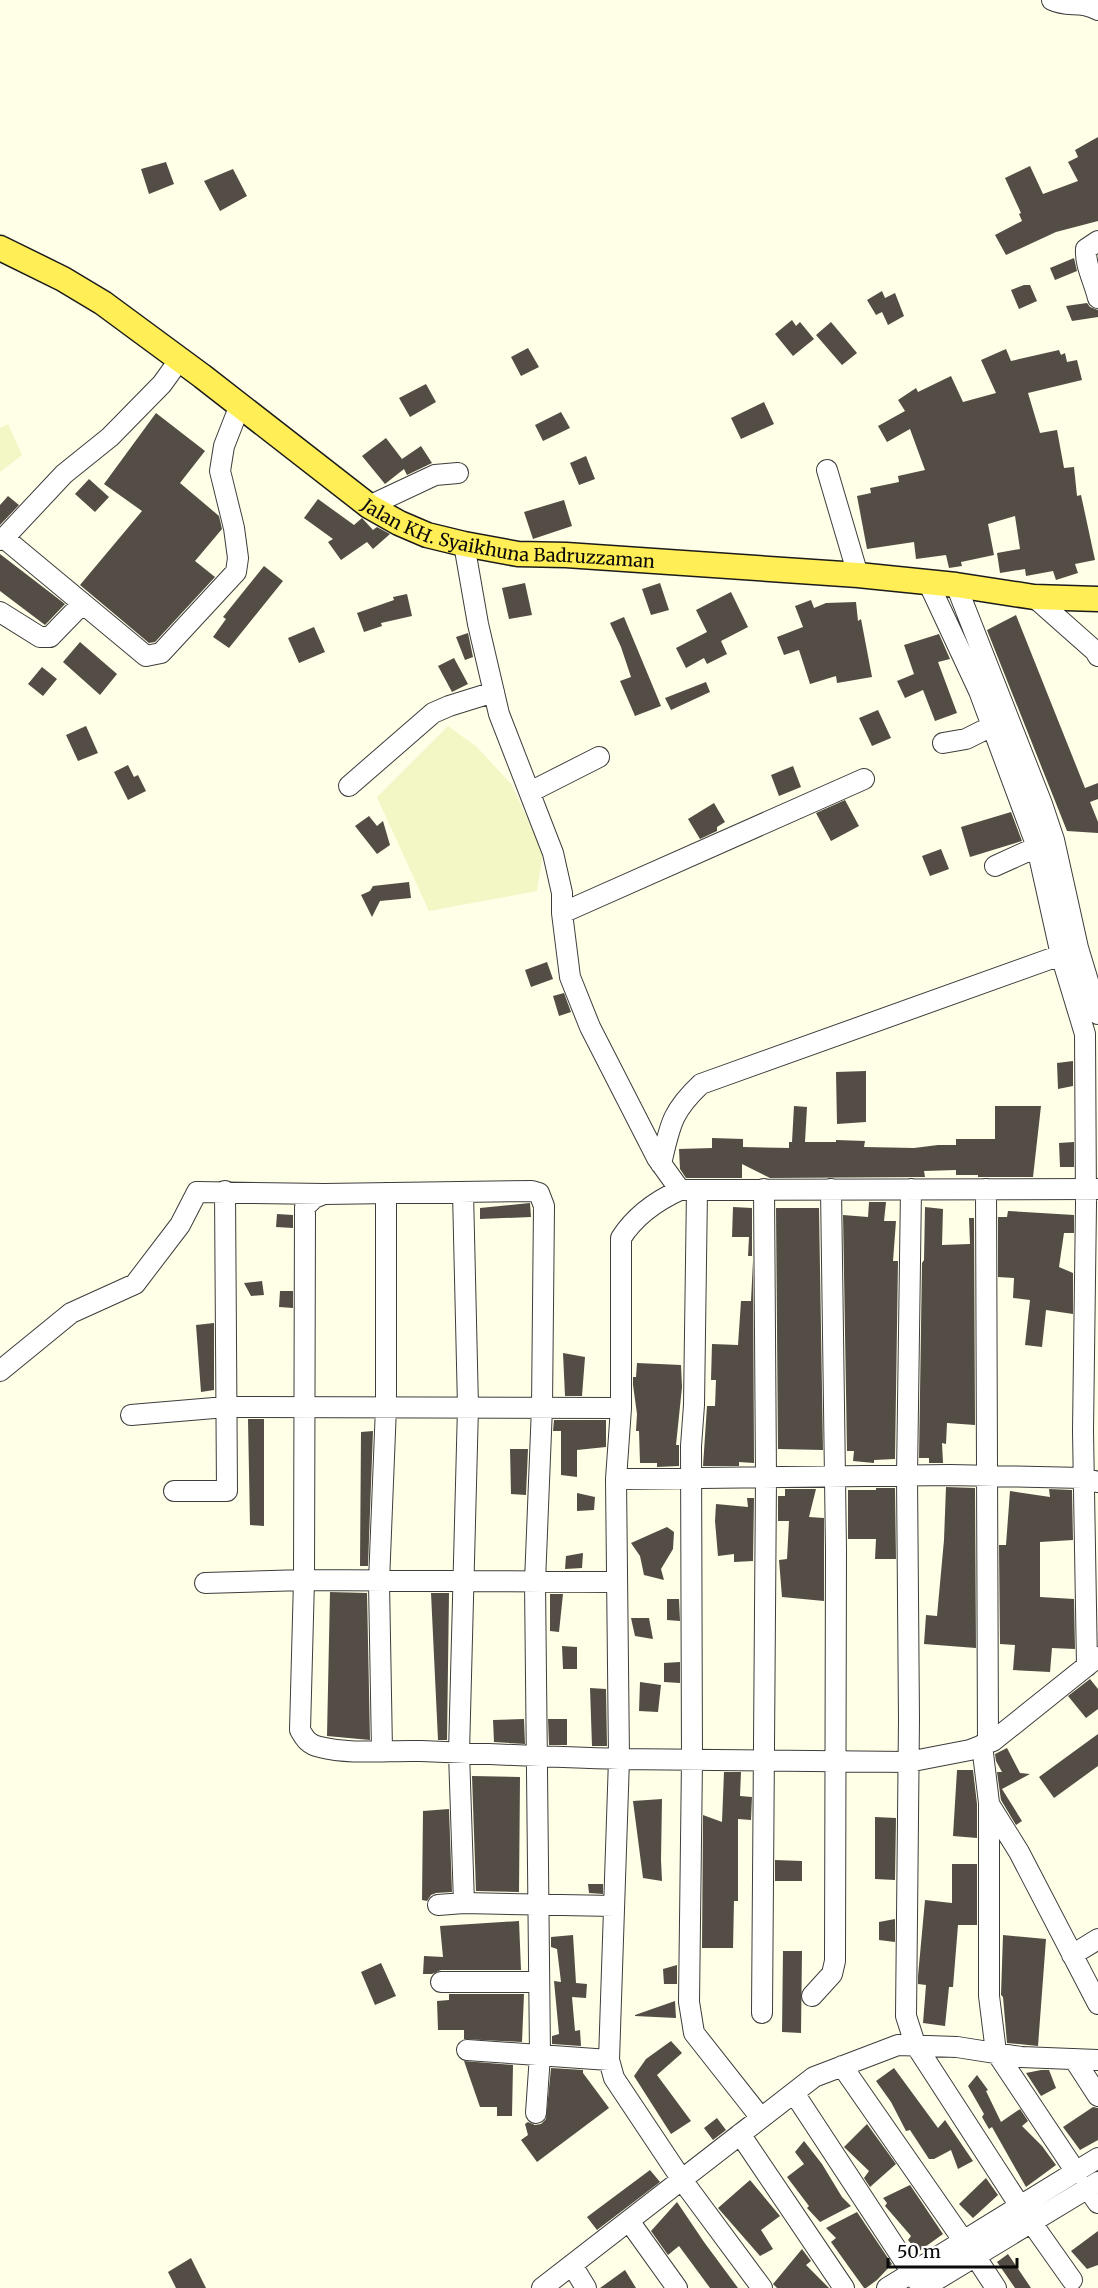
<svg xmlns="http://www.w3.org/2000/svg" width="1098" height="2288" font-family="Merriweather,serif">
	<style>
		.farmland { fill: #f3f6c5 }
		.building { fill: #534d46 }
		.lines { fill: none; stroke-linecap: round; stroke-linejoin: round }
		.minor-casing { stroke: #3d3d3d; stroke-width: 22 }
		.major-casing { stroke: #1b1b1b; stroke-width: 27 }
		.minor { stroke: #fff; stroke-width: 20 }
		.major { stroke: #ffee56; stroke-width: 24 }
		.labels { text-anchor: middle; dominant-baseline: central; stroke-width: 6; stroke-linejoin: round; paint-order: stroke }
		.street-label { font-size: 18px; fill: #0a0a0a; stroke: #fff }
	</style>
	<rect width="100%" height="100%" fill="#fffee6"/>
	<path class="farmland" d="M8 424 22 455 0 472V428Z
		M448 726 477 747 511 784 543 852 537 891 429 911 377 797Z"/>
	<path class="building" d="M1098 137V221L1056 232 1006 255 995 235 1022 221 1019 214 1021 213 1005 178 1030 166 1043 194 1078 181 1068 162 1078 157 1075 150Z
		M166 162 174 184 149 194 141 169Z
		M233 169 247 196 220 211 204 181Z
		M1074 258 1077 271 1055 280 1050 268Z
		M1024 285H1030L1037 301 1019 309 1011 290Z
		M882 291 885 298 895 293 904 316 888 325 882 312 876 315 867 300Z
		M1087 303 1090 307 1098 310V317L1072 321 1066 306Z
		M792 320 796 326 800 322 814 339 793 356 775 334Z
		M831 322 857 353 842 365 816 335Z
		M528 348 539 367 521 376 511 357Z
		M1006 349 1011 361 1059 350 1061 355 1065 353 1067 362 1077 360 1082 380 1028 393 1040 433 1057 430 1064 468 1074 467 1077 496 1081 495 1095 560 1075 564 1078 573 1056 580 1053 571 1026 576 1025 569 1000 573 997 553 1020 549 1015 516 988 524 994 555 961 562 962 566 949 568 946 555 916 559 914 542 867 549 857 496 871 493 870 488 899 482 898 476 925 470 910 429 887 442 878 426 905 411 898 400 916 388 918 392 951 376 963 402 996 393 981 360Z
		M426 384 436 402 410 417 399 398Z
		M764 402 774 424 741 439 731 418Z
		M561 412 570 428 543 441 535 425Z
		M156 413 205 451 180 483 219 516 222 529 195 561 215 577 155 642 149 643 80 585 142 511 104 484Z
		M386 438 402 459 421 446 432 463 407 475 404 469 385 484 362 456Z
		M586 456 595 479 579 485 570 463Z
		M89 479 109 497 95 512 75 494Z
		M8 496 19 505 0 525V505Z
		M318 499 354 525 362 518 373 530 377 527 390 534 373 549 367 542 341 560 328 542 333 539 304 518Z
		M564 500 572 526 533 539 524 512Z
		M0 554 65 604 45 625 0 591Z
		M264 566 283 581 229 648 213 637 226 619 223 617Z
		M525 583 532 615 509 619 502 588Z
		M660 583 669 610 651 615 642 589Z
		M731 592 748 627 721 641 727 654 707 664 704 658 686 668 676 648 707 632 696 610Z
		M407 594 412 616 381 623 382 626 364 632 357 613 394 600 393 597Z
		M811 600 814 608 826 603 856 602 858 621 861 619 872 677 837 683 836 676 810 684 799 650 784 655 777 637 803 627 795 606Z
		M1016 615 1085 788 1098 783V799L1090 802 1098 822V833L1067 831 987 630Z
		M624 617 661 706 635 716 620 681 631 677 621 647 610 623Z
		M314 627 325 652 299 663 288 638Z
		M468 633 473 657 465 660 456 637Z
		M939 634 950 659 938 662 957 713 935 721 923 690 905 698 897 681 914 674 904 645Z
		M80 642 117 674 100 695 63 662Z
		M454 658 468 684 452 692 438 666Z
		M42 667 57 679 43 696 28 684Z
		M706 682 710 692 671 710 665 698Z
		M878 710 891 738 872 746 859 718Z
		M86 726 98 753 78 761 66 735Z
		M128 765 134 777 138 775 146 791 128 800 114 772Z
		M793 766 801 787 779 796 771 775Z
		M845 800 859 826 831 841 816 813Z
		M714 803 725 822 717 827V831L700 839 688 819Z
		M1011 812 1022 841 970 857 961 827Z
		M369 816 377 826 383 821 390 845 377 854 355 826Z
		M941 849 949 869 930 876 922 856Z
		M409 882 411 898 380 901 372 917 361 895 370 891 373 886Z
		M547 962 553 979 531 987 525 970Z
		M564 993 571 1012 559 1016 553 996Z
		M1073 1061V1086L1058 1089 1057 1063Z
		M866 1071V1122L837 1124 836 1072Z
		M794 1106 807 1107 805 1142H836V1140L865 1141 864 1147 914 1148 938 1145H956V1139H995V1106H1041L1033 1177H978V1175H956V1170L924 1171 925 1177 770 1178 742 1164V1178H686L680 1169 679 1149 712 1148V1138L743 1139V1147L789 1148V1142H792Z
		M1074 1142V1167H1060L1059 1143Z
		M869 1202H886L884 1221H896L893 1261H898L895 1459 874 1460V1463L853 1461 854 1451H847L843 1215 868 1217Z
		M530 1203 531 1217 480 1219V1208Z
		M733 1207 752 1208V1256H748L749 1237H732Z
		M925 1207 943 1209 942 1245 970 1244 969 1218H974L975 1425 947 1423 946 1444 942 1443 943 1463H929V1458H919L922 1263 924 1260Z
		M776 1208H819L823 1450 778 1449Z
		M1008 1211 1074 1215V1233H1064L1059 1267 1073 1273V1314L1046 1310 1042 1347 1025 1345 1030 1300 1013 1298 1014 1278 998 1277V1217H1007Z
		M277 1214 293 1215V1228L276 1227Z
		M753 1261 754 1463 739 1462V1466H703L707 1406H715L716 1380H711L712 1344 738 1345 741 1301H751Z
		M262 1281 264 1295 251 1296 244 1283Z
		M280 1291H293V1308L279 1307Z
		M214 1323V1390L201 1392 196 1325Z
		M563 1353 585 1357 582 1396H565Z
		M637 1363 681 1365 682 1387 676 1445H679V1466L657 1467V1463H640L639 1431H636L637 1414 633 1385V1377H636Z
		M248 1419H264V1526L250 1525Z
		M554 1420H606V1447L577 1450V1477L561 1475V1431H553Z
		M373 1431 368 1566H360L361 1432Z
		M510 1449H528L526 1495 511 1494Z
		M946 1487 975 1488 976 1648 924 1644 926 1615 937 1616 944 1540Z
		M876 1488H895L896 1559H875L876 1539H848V1490H876Z
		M785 1489H816L809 1517 824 1518V1601L782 1597 779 1560 787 1559 789 1521H778V1496H785Z
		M1049 1489 1072 1490 1073 1540 1040 1542V1597L1074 1599 1075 1649 1052 1648 1050 1672 1013 1670 1015 1645 1000 1644 999 1545H1006L1010 1491 1050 1497Z
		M577 1493 595 1497 594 1510 577 1511Z
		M747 1498H754L753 1561 734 1562V1554L718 1556 715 1521 716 1504 748 1507Z
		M667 1527 674 1532 673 1549 661 1569 664 1580 644 1575 640 1556 631 1543Z
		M583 1553 582 1568 565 1569 566 1556Z
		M330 1592 367 1593 370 1740 327 1736Z
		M431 1593H449L447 1740H438Z
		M550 1594H563L559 1632 550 1631Z
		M667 1599H679L680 1621 667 1620Z
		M631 1618H649L653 1639 635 1636Z
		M562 1646 577 1647V1669H563Z
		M680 1662V1683L664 1682V1663Z
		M1090 1679 1098 1689V1709L1086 1718 1068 1696Z
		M640 1682 661 1685 658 1712 639 1711Z
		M590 1688 606 1689 607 1746H592Z
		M524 1719 525 1744 494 1742 493 1720Z
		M548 1719H567V1745H549Z
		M1098 1734V1766L1054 1798 1039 1777Z
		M1007 1748 1020 1773 1030 1774 1002 1789 1022 1821 1016 1825 1001 1800 997 1772H1002L996 1761 995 1754Z
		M957 1770H973L977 1804V1838L953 1836Z
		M724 1772H741L740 1796 752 1797 751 1820 738 1819V1901H734L733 1948H702L703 1815 722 1822Z
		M472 1776 520 1777 519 1892 476 1891Z
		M662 1799 661 1860 662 1881 643 1878 633 1801Z
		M449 1809 452 1892 436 1893 431 1895 427 1901 422 1900 423 1811Z
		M875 1817 896 1818 895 1880 875 1879Z
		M775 1860 802 1861V1881H775Z
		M952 1864H977V1925H958L953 1987H949L945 2026 923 2023 926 1985 918 1984V1976L925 1900 952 1903Z
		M588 1884H603V1894L589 1893Z
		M895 1919V1942L879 1940V1922Z
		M519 1921 521 1970H441L432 1974H423L424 1956 443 1957 440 1926Z
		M573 1935 576 1983 587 1984 586 1998 572 1997 575 2031 580 2030 581 2046 552 2044V2036L559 2034 554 1981 561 1982 557 1949 551 1947V1937Z
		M1003 1935 1046 1939 1038 2046 1007 2043 1003 1997 1001 1995Z
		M783 1951H802L801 2033 782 2032Z
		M381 1963 396 1996 375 2005 361 1972Z
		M677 1965V1984H664L663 1969Z
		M449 1994H524L522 2042 464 2039V2030H438L437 2001 449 2000Z
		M675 2001 676 2018 635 2016V2015Z
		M671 2041 682 2053 657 2075 691 2121 671 2134 634 2076 646 2059Z
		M464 2061 513 2065 512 2116H497V2107H480Z
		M551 2068 583 2070V2073L609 2108 537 2162 521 2140 528 2135 525 2124 528 2122 535 2125 541 2124 546 2119Z
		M894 2068 938 2128 945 2120 973 2161 958 2169 951 2150 934 2159H929L910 2130 906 2131 891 2102 876 2081Z
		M1041 2070H1049L1056 2088 1041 2096 1026 2073Z
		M977 2075 988 2090 986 2091 1001 2122 1020 2109 1028 2121 1022 2126 1042 2146 1056 2165 1026 2187 992 2127 989 2129 982 2117 984 2114 968 2086Z
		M1093 2107 1098 2108V2140L1080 2150 1063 2127Z
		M717 2118 726 2130 713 2140 704 2128Z
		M867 2124 896 2164 870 2187 864 2178 869 2171 844 2147Z
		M804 2141 822 2164 842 2197 851 2206 820 2222 807 2208 809 2206 787 2177 804 2164 795 2152Z
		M650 2170 660 2182 597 2230 587 2217Z
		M986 2178 998 2195 973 2218 959 2204Z
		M750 2180 780 2216 761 2230 773 2249 760 2256 718 2208Z
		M910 2185 943 2234 918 2252 908 2240 911 2236 885 2206 887 2203 883 2198Z
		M677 2202 704 2242 738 2288H710L679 2246 668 2255 651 2231Z
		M857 2212 892 2264 877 2280 866 2288H864L831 2242 836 2238 826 2228Z
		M1098 2231V2265L1087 2269 1071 2251Z
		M802 2249 811 2261 806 2265 829 2288H777L773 2284Z
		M1008 2254 1031 2288H1015L997 2262Z
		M191 2258 206 2288H176L168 2272Z
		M625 2270 636 2288H600Z"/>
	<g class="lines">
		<defs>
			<path id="minor" d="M1052 0C1069 8 1079 0 1098 10
				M1098 241 1086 249C1085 266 1094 281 1098 298
				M827 470 858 575
				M369 506 435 475 458 473
				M4 538 64 474 110 437 162 384 180 359
				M0 540 4 538 146 656 161 653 236 572 238 558 234 528 220 471 224 446 240 405
				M464 544 478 624 499 714 553 853 562 893V913L570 977 590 1027 657 1158 680 1190
				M928 582 979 691 1037 847 1061 955 1085 1034 1086 1204 1083 1431 1087 1666
				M956 585 1042 804 1054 840 1078 948 1098 1014
				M1034 597 1095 651 1098 656
				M0 612 40 637H50L82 604
				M943 743 966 739 992 726 1003 723
				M349 786 433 713 449 706 494 692
				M530 792 599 757
				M995 866 1048 842
				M562 913 864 779
				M661 1164C670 1126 671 1112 701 1084L1061 955
				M911 1189 907 1476 909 1719 906 2016 915 2044 1020 2206
				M986 1189 988 1743
				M1098 1189 680 1190C656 1201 635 1216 621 1238V1408L616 1479 619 1759 908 1762 970 1750 993 1741 1098 1657
				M697 1190 694 1405 691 1446 692 1760 689 2002 694 2033 761 2118
				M463 1192 468 1407 459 1753 464 1903
				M0 1371 71 1313 135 1284 180 1225 197 1192 324 1194
				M131 1415 226 1407 621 1408
				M616 1479 950 1475 1083 1478 1098 1482
				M174 1491H227L225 1191
				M205 1583 304 1580 616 1582
				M982 1745 989 1803V1996L996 2052 1076 2172
				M382 1751 379 1582 386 1407V1193
				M989 1804 1019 1852 1098 2004
				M438 1905 464 1903 614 1906
				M1072 1955 1098 1939
				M441 1982H538
				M812 1996 832 1974 835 1961 836 1551 831 1189
				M762 2013 766 1478 764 1189
				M467 2050 609 2060
				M1074 2059 1098 2096
				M842 2066 963 2240
				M794 2093 922 2288
				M536 2113 540 2055 535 1582 542 1407 544 1206 539 1193 532 1191 324 1194 314 1198 305 1207 304 1580 300 1730C305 1739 309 1745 320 1747 352 1755 388 1750 421 1751 487 1754 553 1757 619 1759L609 2060 614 2078 682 2180 762 2288
				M740 2134 844 2288
				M1087 2187 1098 2203
				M629 2221 677 2288
				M1031 2222 1072 2280
				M975 2256 996 2288
				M572 2265 586 2288
				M542 2288 814 2077 898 2045 957 2047 1021 2057 1098 2060
				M887 2288 1098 2158
				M923 2288 1098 2182"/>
			<g id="major">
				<path id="s1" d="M0 248 63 279 103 303 202 376 369 506 399 523 427 535 464 544 518 554 566 555 858 575 956 585 1034 597 1098 599"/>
			</g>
		</defs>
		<use href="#minor" class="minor-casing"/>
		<use href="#major" class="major-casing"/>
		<use href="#minor" class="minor"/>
		<use href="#major" class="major"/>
	</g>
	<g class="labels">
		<g class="street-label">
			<text stroke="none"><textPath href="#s1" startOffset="596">Jalan KH. Syaikhuna Badruzzaman</textPath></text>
		</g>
	</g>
	<path d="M888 2258v9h129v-9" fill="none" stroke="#0a0a0a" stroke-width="3"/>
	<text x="897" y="2258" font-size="18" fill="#0a0a0a" stroke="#ffffff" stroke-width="4.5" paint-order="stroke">50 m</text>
</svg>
